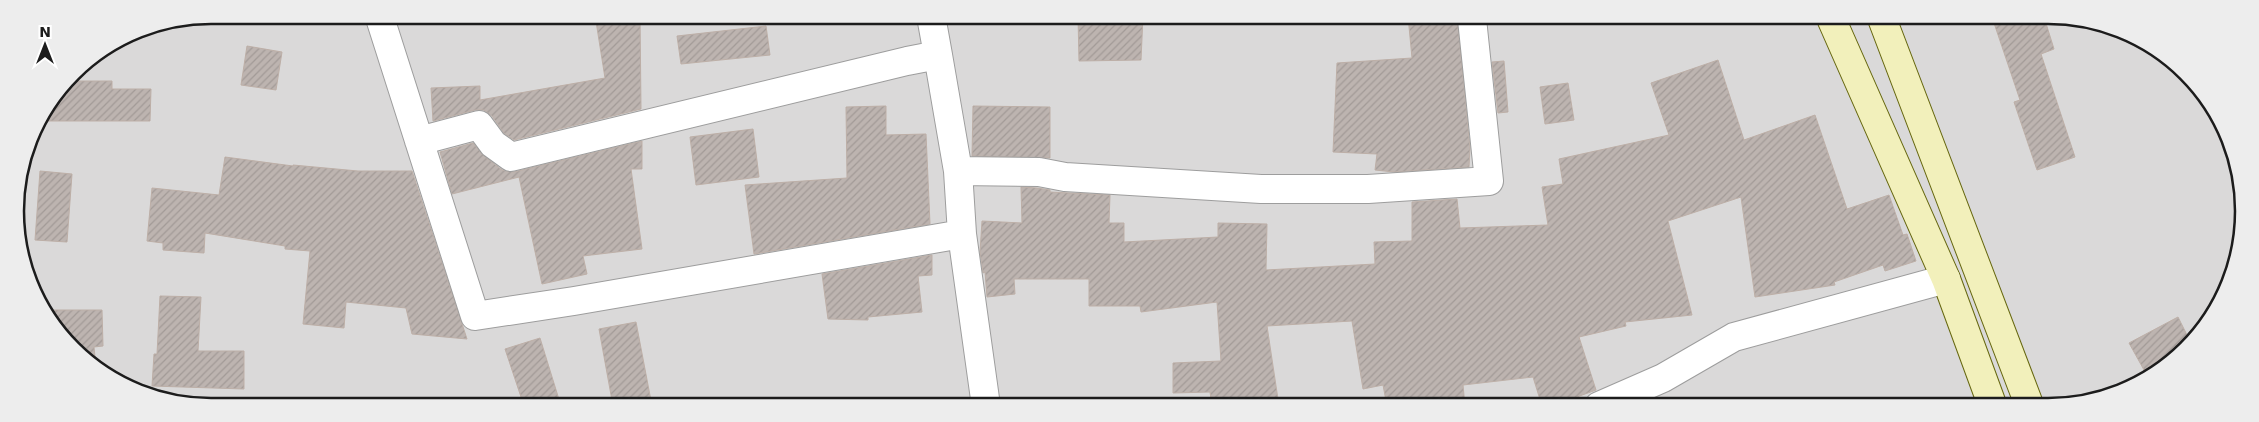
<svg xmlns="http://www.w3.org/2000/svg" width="2259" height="422" font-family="'DejaVu Sans',sans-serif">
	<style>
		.residential { fill: #dad9d9 }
		.building { fill: url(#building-hatch); stroke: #bdafa7 }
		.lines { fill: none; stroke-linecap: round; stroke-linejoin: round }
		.street-casing { stroke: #9d9d9d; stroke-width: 30 }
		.secondary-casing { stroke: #66670f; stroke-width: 30 }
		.street { stroke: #fff; stroke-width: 28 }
		.secondary { stroke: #f2f0bb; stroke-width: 28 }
		.rim { fill: none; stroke: #1c1c1c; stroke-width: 2.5 }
	</style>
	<defs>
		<pattern id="building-hatch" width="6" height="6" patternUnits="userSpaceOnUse" patternTransform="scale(1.25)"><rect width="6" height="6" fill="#bdb4b0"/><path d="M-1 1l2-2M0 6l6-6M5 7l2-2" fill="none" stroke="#a29a97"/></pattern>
	</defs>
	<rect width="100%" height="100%" fill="#ede9e3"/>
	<path class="residential" d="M211 15 2073 17 2146 41 2203 91 2237 160 2242 236 2224 298 2186 350 2134 387 2061 407 186 405 113 381 63 340 25 274 15 198 35 125 73 72 136 30Z"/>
	<path class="building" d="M595 15H640L641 109 514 140 504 133 492 116 484 110H475L433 121 431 88 480 86V100L605 78Z
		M1078 16H1143L1141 60 1079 61Z
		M1408 16H1457L1470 148 1469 167 1394 172 1375 170 1377 154 1333 152 1337 63 1412 58Z
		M1992 17H2044L2054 49 2041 54 2075 157 2037 170 2014 102 2020 100Z
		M766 26 770 55 681 64 677 36Z
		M247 46 282 52 276 90 241 85Z
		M1718 60 1744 140 1815 115 1847 209 1889 195 1903 235 1907 234 1916 261 1885 271 1883 265 1834 282 1835 285 1755 297 1741 197 1668 221 1692 315 1625 322 1626 326 1579 337 1596 390 1552 406H1542L1533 377 1463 385 1465 406H1387L1383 385 1363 389 1352 321 1267 326 1279 406H1212L1210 392 1173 393V363L1221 361 1217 302 1141 312 1140 306H1089V279H1014L1015 294 987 297 985 272 983 273 980 252 982 221 1022 223 1021 187 1037 188 1050 190V192L1110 195 1109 223H1124V242L1218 237V223L1267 224 1266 270 1375 264 1374 242 1412 241V202L1457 199 1460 228 1548 225 1542 187 1563 184 1559 159 1669 135 1651 83Z
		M1504 61 1508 112 1498 113 1492 62Z
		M66 81H112V89H151L150 121H38Z
		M1568 83 1574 120 1545 124 1540 87Z
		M886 106V135L926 134 930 224 754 254 745 185 847 178 846 107Z
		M973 106 1050 107V158L972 156Z
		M753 129 759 177 696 185 690 137Z
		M642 141V169H631L642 249 583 256 587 274 542 284 519 177 452 194 440 152 473 143 484 156 502 170 514 172Z
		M225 157 293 166V165L358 171H412L467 339 412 334 406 308 346 302 344 328 303 324 310 251 285 249V246L205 233 204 253 163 250V243L147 241 152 188 219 195Z
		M40 171 72 174 67 242 35 240Z
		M932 255V275L918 276 922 312 868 317V320L828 319 822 274Z
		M160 296 201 297 198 351H244V389L152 386 154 354H157Z
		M46 310H102L103 346 94 347 96 367 63 340Z
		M2178 317 2191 343 2188 348 2144 370 2129 343Z
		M636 322 652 406H613L599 329Z
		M540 338 561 406H524L505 349Z"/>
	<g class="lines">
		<defs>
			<path id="street" d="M379 15 475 316 574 301 962 234
				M938 55 958 171 962 234 986 406
				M419 141 479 125 493 144 511 157 907 61 938 55 931 16
				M958 171 1039 172 1065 177 1261 189H1368L1489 181 1472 19 1476 16
				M1599 406 1663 378 1734 337 1946 279"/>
			<path id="secondary" d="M1830 16 1946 279 1993 407
				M1881 16 2030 407"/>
		</defs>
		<use href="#street" class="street-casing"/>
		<use href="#secondary" class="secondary-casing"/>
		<use href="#street" class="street"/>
		<use href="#secondary" class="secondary"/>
	</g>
	<path d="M0 0H2259V422H0ZM211 24H2048A187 187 0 0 1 2235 211V211A187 187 0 0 1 2048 398H211A187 187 0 0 1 24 211V211A187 187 0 0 1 211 24Z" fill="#ededed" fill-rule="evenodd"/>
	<path class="rim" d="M211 24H2048A187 187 0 0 1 2235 211V211A187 187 0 0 1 2048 398H211A187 187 0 0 1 24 211V211A187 187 0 0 1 211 24Z"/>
	<g transform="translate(45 45)" stroke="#ffffff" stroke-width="4" paint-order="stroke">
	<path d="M0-4L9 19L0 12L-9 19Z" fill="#1c1c1c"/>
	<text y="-8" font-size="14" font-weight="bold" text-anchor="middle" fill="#1c1c1c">N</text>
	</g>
</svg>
